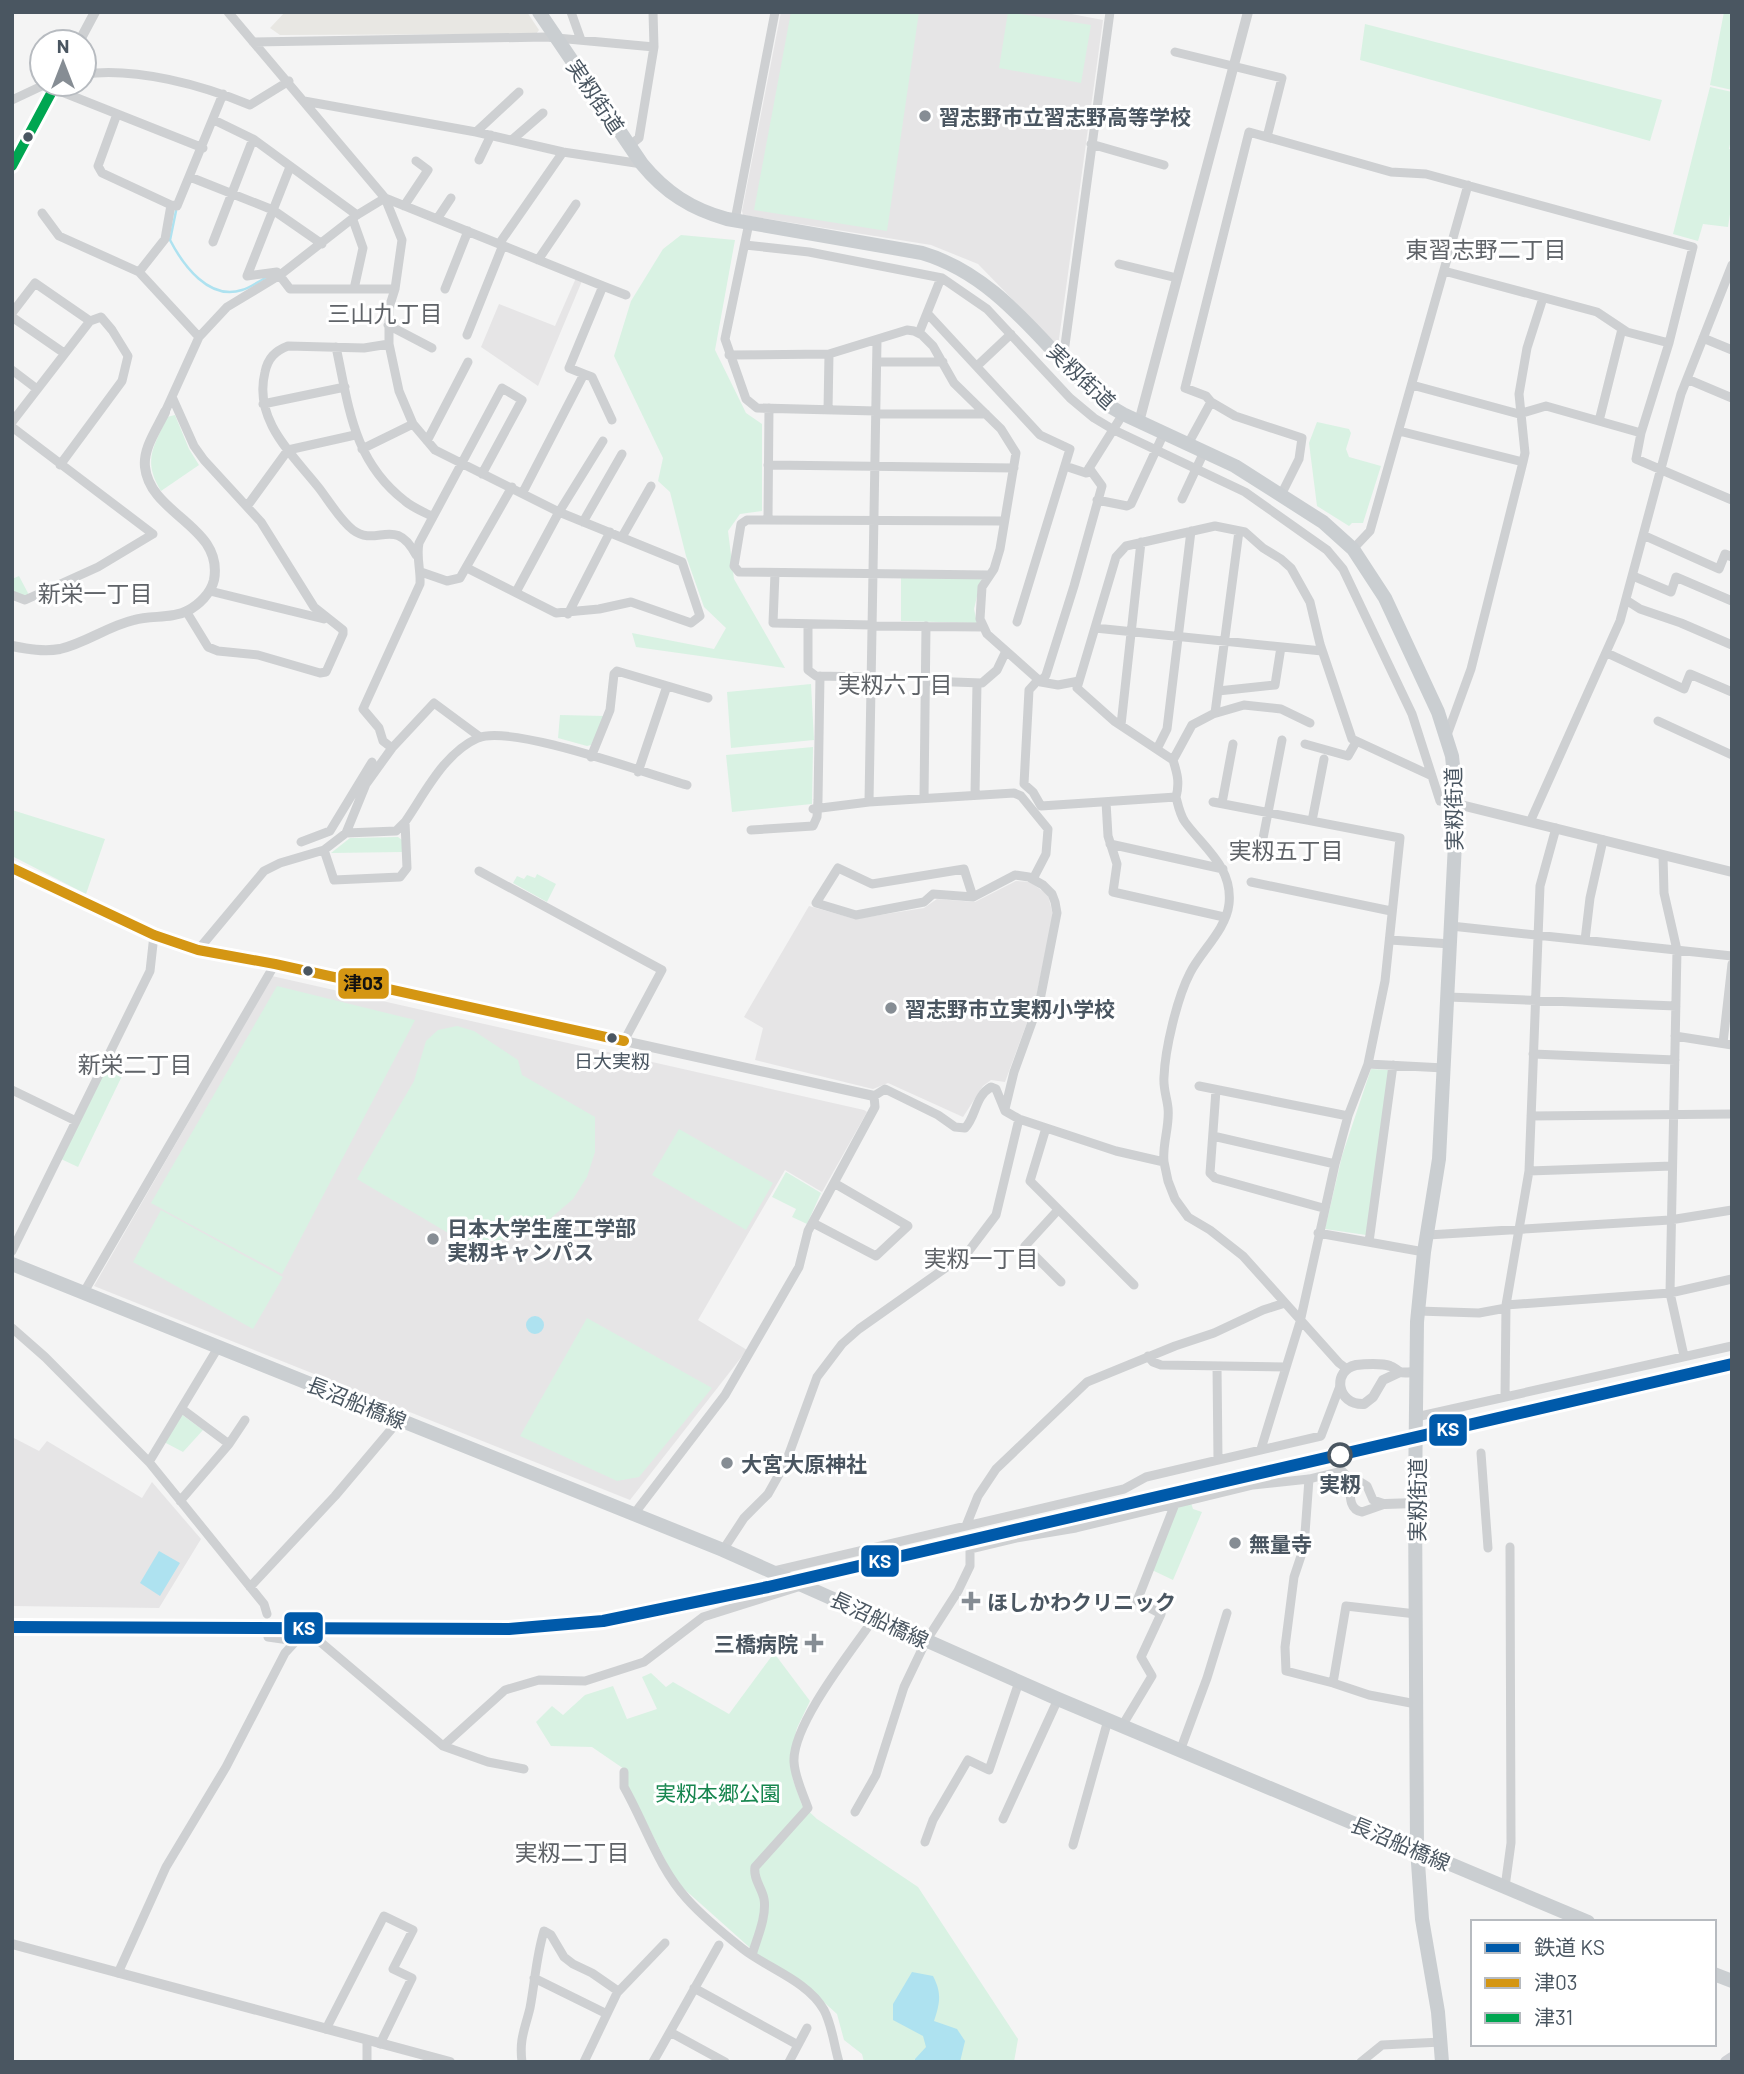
<svg xmlns="http://www.w3.org/2000/svg" width="1744" height="2074" font-family="Barlow,'Noto Sans JP',sans-serif">
	<style>
		.commercial { fill: #e8e7e3 }
		.education { fill: #e6e5e6 }
		.green { fill: #d9f2e3 }
		.water { fill: #aee2f0 }
		.lines { fill: none; stroke-linecap: round; stroke-linejoin: round }
		.stream { stroke: #aee2f0; stroke-width: 2.5 }
		.minor { stroke: #ced0d2; stroke-width: 9 }
		.tertiary { stroke: #ced0d2; stroke-width: 10 }
		.secondary { stroke: #ced0d4; stroke-width: 12 }
		.primary { stroke: #caced1; stroke-width: 14 }
		.bus-1-casing { stroke: #fff; stroke-width: 16 }
		.bus-2-casing { stroke: #fff; stroke-width: 16 }
		.bus-1 { stroke: #d49613; stroke-width: 10 }
		.bus-2 { stroke: #00a651; stroke-width: 10 }
		.rail-1-casing { stroke: #fff; stroke-width: 18 }
		.rail-1 { stroke: #005aaa; stroke-width: 12 }
		.poi-dot { fill: #868d94; stroke: #fff; stroke-width: 2.5 }
		.bus-dot { fill: #4a5661; stroke: #fff; stroke-width: 2.5 }
		.stop-dot { fill: #fff; stroke: #4a5661; stroke-width: 3.5 }
		.labels { text-anchor: middle; dominant-baseline: central; stroke-width: 6; stroke-linejoin: round; paint-order: stroke }
		.bus-label { font-size: 19px; fill: #4a5661; stroke: #fff }
		.street-label { font-size: 21px; fill: #4a5661; stroke: #fff }
		.poi-label { font-size: 21px; font-weight: bold; fill: #4a5661; stroke: #fff; text-anchor: start }
		.stop-label { font-size: 21px; font-weight: bold; fill: #4a5661; stroke: #fff }
		.park-label { font-size: 21px; fill: #17864f; stroke: #fff }
		.neighbourhood-label { font-size: 23px; fill: #5f6368; stroke: #fff }
		.line-badge { stroke: #fff; stroke-width: 2.5 }
		.badge-label { font-size: 19px; text-anchor: middle; font-weight: bold; fill: #fff }
		.pale-badge-label { font-size: 19px; text-anchor: middle; font-weight: bold; fill: #111 }
	</style>
	<rect width="100%" height="100%" fill="#f4f4f4"/>
	<path class="commercial" d="M285 12H527L539 30 536 34 280 35 270 28Z"/>
	<path class="education" d="M781 12H1061L1103 20 1058 346 978 264 931 245 743 215 742 211Z
		M576 278 582 281 538 386 481 347 499 304 555 326Z
		M1016 881 1030 882 1048 895 1053 915 1036 998 1005 1082 991 1080 983 1086 963 1117 888 1083 873 1089 755 1060 763 1028 744 1017 809 906 855 919 924 908 937 899 975 902Z
		M272 976 864 1110 867 1112 822 1192 785 1170 698 1320 747 1350 630 1500 94 1286Z
		M12 1437 39 1451 47 1441 142 1498 152 1482 201 1539 159 1608 12 1606Z"/>
	<path class="green" d="M791 12H919L887 231 754 210Z
		M1008 12 1091 25 1081 83 999 68Z
		M1724 12H1732V90L1710 85Z
		M1365 24 1662 100 1650 141 1360 60Z
		M1710 87 1732 92V135L1729 149 1732 150V201L1728 227 1703 224 1698 241 1673 234Z
		M681 235 735 240 715 350 746 413 762 424V511L740 514 728 531 734 579 785 668 636 647 632 633 714 649 726 628 704 607 686 556 670 492 658 481 663 458 614 356 631 301 663 249Z
		M175 415 189 449 199 465 161 491C142 460 154 447 167 417Z
		M1317 422 1349 429 1351 433 1346 449 1349 457 1381 466 1363 523H1352L1349 526 1317 506 1309 443Z
		M19 576 29 595 26 596 12 591V579Z
		M901 578 981 579 974 609 977 623 901 621Z
		M811 684 814 740 731 748 727 692Z
		M560 715 605 716 591 745 587 746 558 738Z
		M813 747 812 804 732 812 726 755Z
		M12 810 105 839 86 894 12 856Z
		M398 837 402 840V852L331 853 350 838Z
		M537 874 556 884 547 902 513 883 517 876 524 879 527 875 535 878Z
		M277 986 415 1020 282 1274 151 1203Z
		M457 1026 474 1031 518 1060 522 1075 595 1117V1152L587 1177 573 1199 551 1218 527 1232 497 1241 460 1240 357 1179 414 1081 426 1041 438 1030Z
		M1371 1069 1389 1070 1366 1235 1325 1229 1342 1156Z
		M105 1070 122 1076 78 1167 61 1159Z
		M679 1129 773 1183 746 1230 652 1175Z
		M786 1172 821 1193 807 1224 792 1217 796 1209 772 1197Z
		M161 1210 283 1277 253 1329 133 1262Z
		M587 1318 712 1388 639 1477 617 1481 520 1436Z
		M181 1414 203 1430 183 1452 164 1442Z
		M1191 1503 1193 1509 1202 1512 1173 1580 1152 1570 1178 1506Z
		M774 1653 810 1701 797 1728 790 1757 793 1780 802 1805 817 1819 918 1887 1018 2039 1014 2062H864L862 2054 844 2040 837 2014 796 1977 757 1954 683 1888 671 1872 628 1786 627 1771 592 1747 551 1746 536 1722 552 1706 563 1715 585 1695 613 1686 627 1719 657 1709 642 1677 651 1673 666 1687 673 1682 729 1714Z"/>
	<path class="water" d="M526 1325a9 9 0 1 1 18 0a9 9 0 1 1-18 0Z
		M159 1551 180 1563 160 1596 140 1583Z
		M912 1972 933 1976C942 1993 940 2003 934 2021L957 2029 965 2041 960 2062H915V2059L926 2047 923 2036 893 2020V2004Z"/>
	<g class="lines">
		<path class="stream" d="M176 211 170 240C183 265 209 301 242 290 250 288 259 281 267 277"/>
		<path class="minor" d="M228 12 385 198 402 240 395 289 389 308V344L399 391 413 424 435 450 559 512 682 562 700 616 691 623 631 602 599 609 556 613 467 568
			M571 12 581 40
			M253 42 546 37 654 47
			M1175 52 1282 78 1267 137
			M84 74C136 67 202 85 250 105L289 81
			M62 92 203 148
			M12 100 46 84
			M304 101 476 132 563 152 642 164
			M117 114 98 166 102 173 171 205 165 239 139 272
			M214 120 253 139 357 215
			M476 132 519 92
			M513 139 543 113
			M1091 144 1164 165
			M629 146 639 138 654 47 653 12
			M479 160 491 135
			M290 167 247 276 277 272 290 289H395
			M190 177 273 210 322 244
			M171 205 177 206 223 94
			M404 206 428 170 416 161
			M42 213 59 236 139 272 199 337
			M437 219 451 198
			M353 220 363 248 354 289
			M735 220 775 12
			M749 223 725 339 746 399 757 408 876 411
			M213 242 253 139
			M499 244 563 152
			M745 245 809 252 942 278 987 309 1070 398 1094 418 1114 430 1245 492 1327 550 1343 569 1412 714 1440 801 1457 804
			M538 260 576 204
			M1119 264 1177 278
			M603 286 626 295
			M445 289 468 231
			M12 313 35 283 90 321
			M927 313 1040 435 1070 449 1017 622
			M12 317 64 353
			M388 325 432 348
			M919 333 941 278
			M467 335 503 245
			M1703 338 1732 350
			M389 344 364 348 288 346C275 351 268 358 265 372 253 420 292 454 319 488 329 501 340 520 353 530 377 548 395 515 416 555
			M336 347C349 407 353 461 405 501 413 508 424 512 433 517
			M729 355 829 354 907 330 914 331 922 335 933 346 954 383 1001 429 1016 453 1000 549 994 569 982 587 980 619 987 634 1041 682 1058 685 1079 681
			M1063 360 1110 12
			M877 362H943
			M977 366 1011 334
			M12 370 37 389
			M584 374 592 377 612 420
			M1687 379 1732 398
			M1412 385 1519 414 1546 406 1641 433 1636 459 1732 500
			M173 399 194 446 204 460 261 522 314 607 343 630V634L326 672 320 673 258 655 218 651 208 647 186 611
			M1211 402 1235 416 1302 438 1299 459 1281 495
			M263 404 345 387
			M828 410 829 354
			M165 412 199 337 227 307 280 275 357 215 385 198 603 286 569 368 584 374 523 492
			M876 414H986
			M1599 421 1622 329
			M12 422 90 321 101 317 112 330 128 356 122 381 60 465
			M12 427 153 534 98 567 25 600 12 595
			M1399 431 1523 462
			M1641 433 1669 343
			M427 441 468 362
			M1188 444 1211 402 1206 396 1185 388 1249 132 1391 172 1426 174 1693 247 1669 343 1627 332 1597 312 1444 271
			M362 449 413 424
			M768 465 1014 468
			M1065 466 1086 473 1123 414
			M1182 499 1204 452
			M1097 500 1127 506 1131 504 1164 433
			M248 505 288 450 355 435
			M768 518 769 408
			M583 522 622 454
			M1643 535 1719 569 1725 554 1732 557
			M622 537 651 486
			M1353 549 1370 531 1468 185
			M421 572 447 581 460 578 512 487
			M775 573 773 623 872 625
			M989 575 739 572 734 566 741 524 747 520 1004 521
			M1633 576 1671 592 1676 577 1732 601
			M210 591 324 619
			M516 592 559 512 603 441
			M1626 600 1640 609 1681 623 1732 645
			M568 614 610 532
			M808 624V670L816 676 871 677
			M872 626 983 627
			M1095 628 1322 651
			M1607 653 1684 689 1690 674 1732 692
			M1039 679 1029 690 1024 784 1033 792 1041 806 1176 797C1178 805 1180 815 1185 822 1204 848 1233 867 1229 904 1226 930 1201 951 1190 973 1177 998 1165 1049 1164 1077 1163 1088 1167 1098 1168 1108 1170 1126 1162 1144 1164 1162
			M926 681 982 683 997 670 1006 651
			M1041 682 1046 675 1074 586 1102 486 1089 468
			M1218 691 1275 685 1281 647
			M1215 713 1239 531
			M1658 721 1732 755
			M1121 725 1141 542
			M1447 735 1471 669 1523 462 1525 453 1519 394 1527 348 1543 298
			M1305 744 1348 756 1356 742
			M392 748 383 741 379 728 363 709 420 584C421 570 416 557 419 543L502 388 522 400 482 474
			M1157 749 1167 729 1191 531
			M591 757 610 710 614 674 617 671 708 698
			M1173 760 1114 721 1077 688 1116 557 1126 546 1215 526 1245 532 1263 548 1281 559 1291 568 1310 602 1320 644 1352 739 1432 776
			M638 772 667 686
			M975 794 977 683
			M1176 797C1180 782 1177 773 1173 760L1192 725 1213 714 1244 705 1281 709 1310 723
			M924 798 926 626
			M869 802 877 341
			M1106 802 1108 836 1117 864 1113 892 1224 917
			M1213 802 1400 838 1385 981 1368 1064
			M1222 803 1233 744
			M813 809 869 802 1014 793 1021 796 1048 829 1046 854 1033 879
			M1312 821 1324 759
			M1530 822 1620 621 1681 394 1732 265
			M751 830 813 826 817 817 818 800 820 676
			M346 833 366 784 392 748 434 703 480 737
			M301 842 330 831 372 762
			M1110 844 1223 869
			M324 850 334 880 400 877 407 868 405 822
			M1260 854 1282 740
			M1663 856 1664 893 1677 950 1670 1293 1684 1356
			M479 871 662 970 624 1041
			M1251 882 1391 911
			M973 897 964 869 872 884 838 868 816 903 856 915 924 902 933 894 973 897 1015 875 1029 877 1043 885 1052 894 1055 902 1057 913 1040 1000 1014 1072 1005 1109
			M1451 926 1732 956
			M1390 940 1451 944
			M1585 940 1590 898 1603 840
			M198 950 264 871 280 863 324 850 346 833 396 831 405 822C425 793 444 753 478 738 512 724 647 774 687 785
			M1448 997 1676 1006
			M1675 1036 1732 1045
			M1723 1043 1732 964
			M1533 1054 1675 1060
			M1199 1086 1348 1116
			M12 1090 76 1121
			M1216 1090 1210 1173 1215 1178 1323 1208
			M1531 1116 1732 1114
			M1046 1128 1030 1181 1134 1285
			M1213 1136 1335 1164
			M1529 1171 1672 1166
			M1058 1210 1025 1246 1061 1282
			M813 1223 876 1256 908 1226 834 1183
			M1318 1233 1424 1252
			M1428 1235 1670 1220 1732 1210
			M1369 1242 1393 1065
			M12 1251 150 971 154 935
			M84 1292 275 964
			M1506 1305 1670 1293 1732 1279
			M1418 1311 1479 1313 1506 1308
			M12 1328 45 1357 149 1462 264 1604 267 1614
			M1148 1356 1153 1362 1161 1365 1286 1367
			M1217 1366 1218 1460
			M1505 1397 1506 1305 1529 1171 1540 886 1556 828
			M1416 1417 1732 1346
			M229 1444 245 1420
			M1261 1449 1300 1322 1335 1164 1348 1116 1368 1064 1444 1068
			M1481 1453 1488 1548
			M149 1462 219 1346
			M1309 1479 1304 1547 1294 1577 1285 1647 1286 1671 1333 1683
			M1359 1481 1367 1486 1373 1500 1385 1504 1362 1512C1350 1510 1350 1498 1350 1488Z
			M180 1501 229 1444 182 1409
			M634 1514 725 1395 799 1267 808 1231 875 1107 874 1096 885 1089 938 1115 955 1127 965 1128C976 1117 975 1096 991 1087L996 1089 1005 1111 1019 1119 1116 1151 1164 1162 1168 1181 1175 1199 1188 1217 1210 1230 1243 1256 1339 1363 1347 1369
			M966 1526 978 1496 996 1469 1087 1382 1175 1346 1214 1333 1263 1310 1285 1303
			M723 1550 744 1518 768 1494 786 1462 817 1377 842 1344 859 1329 968 1252 996 1215 1019 1119
			M774 1571 1124 1489 1146 1477 1321 1436 1340 1386
			M250 1587 335 1496 400 1419
			M1416 1614 1346 1606 1333 1683 1369 1695 1416 1704
			M268 1637 296 1641 318 1640 443 1746 488 1762 524 1769
			M1122 1726 1152 1676 1141 1657 1161 1614 1137 1601 1175 1504
			M443 1746 505 1690 539 1680 585 1681 644 1662 703 1617 801 1586
			M1180 1751 1207 1678 1227 1613
			M624 1772V1787C645 1824 658 1867 687 1899 703 1917 724 1934 743 1949 767 1968 808 1981 824 2010 832 2025 834 2045 839 2062
			M855 1812 876 1775 904 1687 926 1641 958 1591 970 1566V1549L1016 1538 1076 1528 1253 1485 1309 1479 1342 1471 1354 1483
			M1003 1819 1058 1699
			M925 1842 933 1820 968 1760 989 1770 1019 1682
			M1073 1845 1108 1720
			M1505 1887 1511 1843 1510 1547
			M752 1955C757 1938 767 1916 764 1899 762 1888 753 1879 755 1867L808 1808C803 1794 795 1778 794 1762 792 1724 853 1649 875 1617
			M118 1973 166 1867 226 1767 285 1653 296 1641
			M534 1978 607 2014
			M694 1988 798 2045
			M326 2029 384 1916 413 1930 393 1969 412 1978 380 2044
			M670 2032 725 2062
			M367 2062V2040
			M522 2062C519 2039 525 2029 530 2008 535 1982 536 1957 544 1931L551 1935 564 1957 573 1964 592 1973 618 1991
			M584 2062 617 1993 665 1943
			M653 2062 719 1945
			M789 2062 807 2028
			M1361 2062 1382 2045 1441 2042"/>
		<path class="tertiary" d="M79 42 95 12
			M12 166 56 84
			M1139 422 1248 12
			M12 646C28 649 44 652 60 649 86 643 108 626 134 620 151 615 171 619 187 611 199 605 211 593 214 580 224 526 150 515 145 467 143 448 157 429 165 412
			M1457 804 1732 872
			M12 868 128 924 168 941 198 950 275 964 874 1096
			M1400 1372 1383 1380 1373 1397 1364 1404C1336 1405 1332 1370 1356 1365 1364 1364 1382 1363 1390 1366 1394 1367 1396 1370 1400 1372 1404 1373 1411 1372 1417 1372
			M1385 1504 1415 1503
			M12 1944 450 2062"/>
		<path class="secondary" d="M1726 2062 1732 2058"/>
		<path class="primary" d="M539 12 642 164C665 192 691 209 727 219L922 253C1003 277 1046 352 1106 404L1123 414 1235 466 1323 522 1353 549 1385 598 1438 712 1452 756 1457 804 1439 1159 1424 1252 1417 1322 1415 1496 1417 1849 1422 1919 1438 2012 1442 2062
			M12 1264 723 1550 1058 1699 1588 1922
			M1714 1974 1732 1981"/>
		<defs>
			<path id="bus-1" d="M12 868 154 935 198 950 275 964 624 1041"/>
			<path id="bus-2" d="M12 166 56 84"/>
		</defs>
		<use href="#bus-1" class="bus-1-casing"/>
		<use href="#bus-2" class="bus-2-casing"/>
		<use href="#bus-1" class="bus-1"/>
		<use href="#bus-2" class="bus-2"/>
		<defs>
			<path id="rail-1" d="M12 1627 509 1629 603 1621 768 1587 1732 1364"/>
		</defs>
		<use href="#rail-1" class="rail-1-casing"/>
		<use href="#rail-1" class="rail-1"/>
	</g>
	<g class="poi-dot">
		<circle cx="925" cy="116" r="7"/>
		<circle cx="891" cy="1008" r="7"/>
		<circle cx="433" cy="1239" r="7"/>
		<circle cx="727" cy="1463" r="7"/>
		<circle cx="1235" cy="1543" r="7"/>
		<path d="M967.5 1590.5h7v7h7v7h-7v7h-7v-7h-7v-7h7z"/>
		<path d="M810.5 1632.5h7v7h7v7h-7v7h-7v-7h-7v-7h7z"/>
	</g>
	<g class="bus-dot">
		<circle cx="28" cy="137" r="6"/>
		<circle cx="308" cy="971" r="6"/>
		<circle cx="612" cy="1038" r="6"/>
	</g>
	<circle class="stop-dot" cx="1340" cy="1455" r="11"/>
	<g class="labels">
		<g class="bus-label">
			<text x="612" y="1060">日大実籾</text>
		</g>
		<g class="street-label">
			<text transform="translate(596 96) rotate(56)">実籾街道</text>
			<text transform="translate(1082 376) rotate(43)">実籾街道</text>
			<text transform="translate(1453 809) rotate(-91)">実籾街道</text>
			<text transform="translate(357 1402) rotate(22)">長沼船橋線</text>
			<text transform="translate(1416 1500) rotate(-90)">実籾街道</text>
			<text transform="translate(880 1619) rotate(25)">長沼船橋線</text>
			<text transform="translate(1401 1843) rotate(23)">長沼船橋線</text>
		</g>
		<g class="poi-label">
			<text x="939" y="116">習志野市立習志野高等学校</text>
			<text x="905" y="1008">習志野市立実籾小学校</text>
			<text x="447" y="1227">日本大学生産工学部<tspan x="447" dy="24">実籾キャンパス</tspan></text>
			<text x="741" y="1463">大宮大原神社</text>
			<text x="1249" y="1543">無量寺</text>
			<text x="987" y="1601">ほしかわクリニック</text>
			<text x="798" y="1643" text-anchor="end">三橋病院</text>
		</g>
		<g class="stop-label">
			<text x="1340" y="1483">実籾</text>
		</g>
		<g class="park-label">
			<text x="718" y="1792">実籾本郷公園</text>
		</g>
		<g class="neighbourhood-label">
			<text x="1486" y="249">東習志野二丁目</text>
			<text x="385" y="313">三山九丁目</text>
			<text x="95" y="593">新栄一丁目</text>
			<text x="895" y="684">実籾六丁目</text>
			<text x="1286" y="850">実籾五丁目</text>
			<text x="135" y="1064">新栄二丁目</text>
			<text x="981" y="1258">実籾一丁目</text>
			<text x="572" y="1852">実籾二丁目</text>
		</g>
	</g>
	<g class="line-badge">
		<rect x="337" y="967" width="53" height="33" rx="7" fill="#d49613"/>
		<rect x="1428" y="1413" width="40" height="34" rx="7" fill="#005aaa"/>
		<rect x="860" y="1544" width="40" height="34" rx="7" fill="#005aaa"/>
		<rect x="283" y="1611" width="41" height="34" rx="7" fill="#005aaa"/>
	</g>
	<g class="badge-label">
		<text x="1448" y="1436">KS</text>
		<text x="880" y="1568">KS</text>
		<text x="304" y="1635">KS</text>
	</g>
	<g class="pale-badge-label">
		<text x="363" y="990">津03</text>
	</g>
	<rect width="1744" height="2074" fill="none" stroke="#4a5661" stroke-width="28"/>
	<rect x="1471" y="1920" width="245" height="126" fill="#ffffff" stroke="#b7bbc0" stroke-width="2"/>
	<rect x="1485" y="1943" width="35" height="10" fill="#005aaa" stroke="#b7bbc0" stroke-width="2"/>
	<text x="1534" y="1955" font-size="21" fill="#4a5661">鉄道 KS</text>
	<rect x="1485" y="1978" width="35" height="10" fill="#d49613" stroke="#b7bbc0" stroke-width="2"/>
	<text x="1534" y="1990" font-size="21" fill="#4a5661">津03</text>
	<rect x="1485" y="2013" width="35" height="10" fill="#00a651" stroke="#b7bbc0" stroke-width="2"/>
	<text x="1534" y="2025" font-size="21" fill="#4a5661">津31</text>
	<g transform="translate(63 63)"><circle r="33" fill="#ffffff" stroke="#b7bbc0" stroke-width="2"/>
	<path d="M0-5L12 26L0 18L-12 26Z" fill="#868d94"/>
	<text y="-10" font-size="19" font-weight="bold" text-anchor="middle" fill="#4a5661">N</text>
	</g>
</svg>
